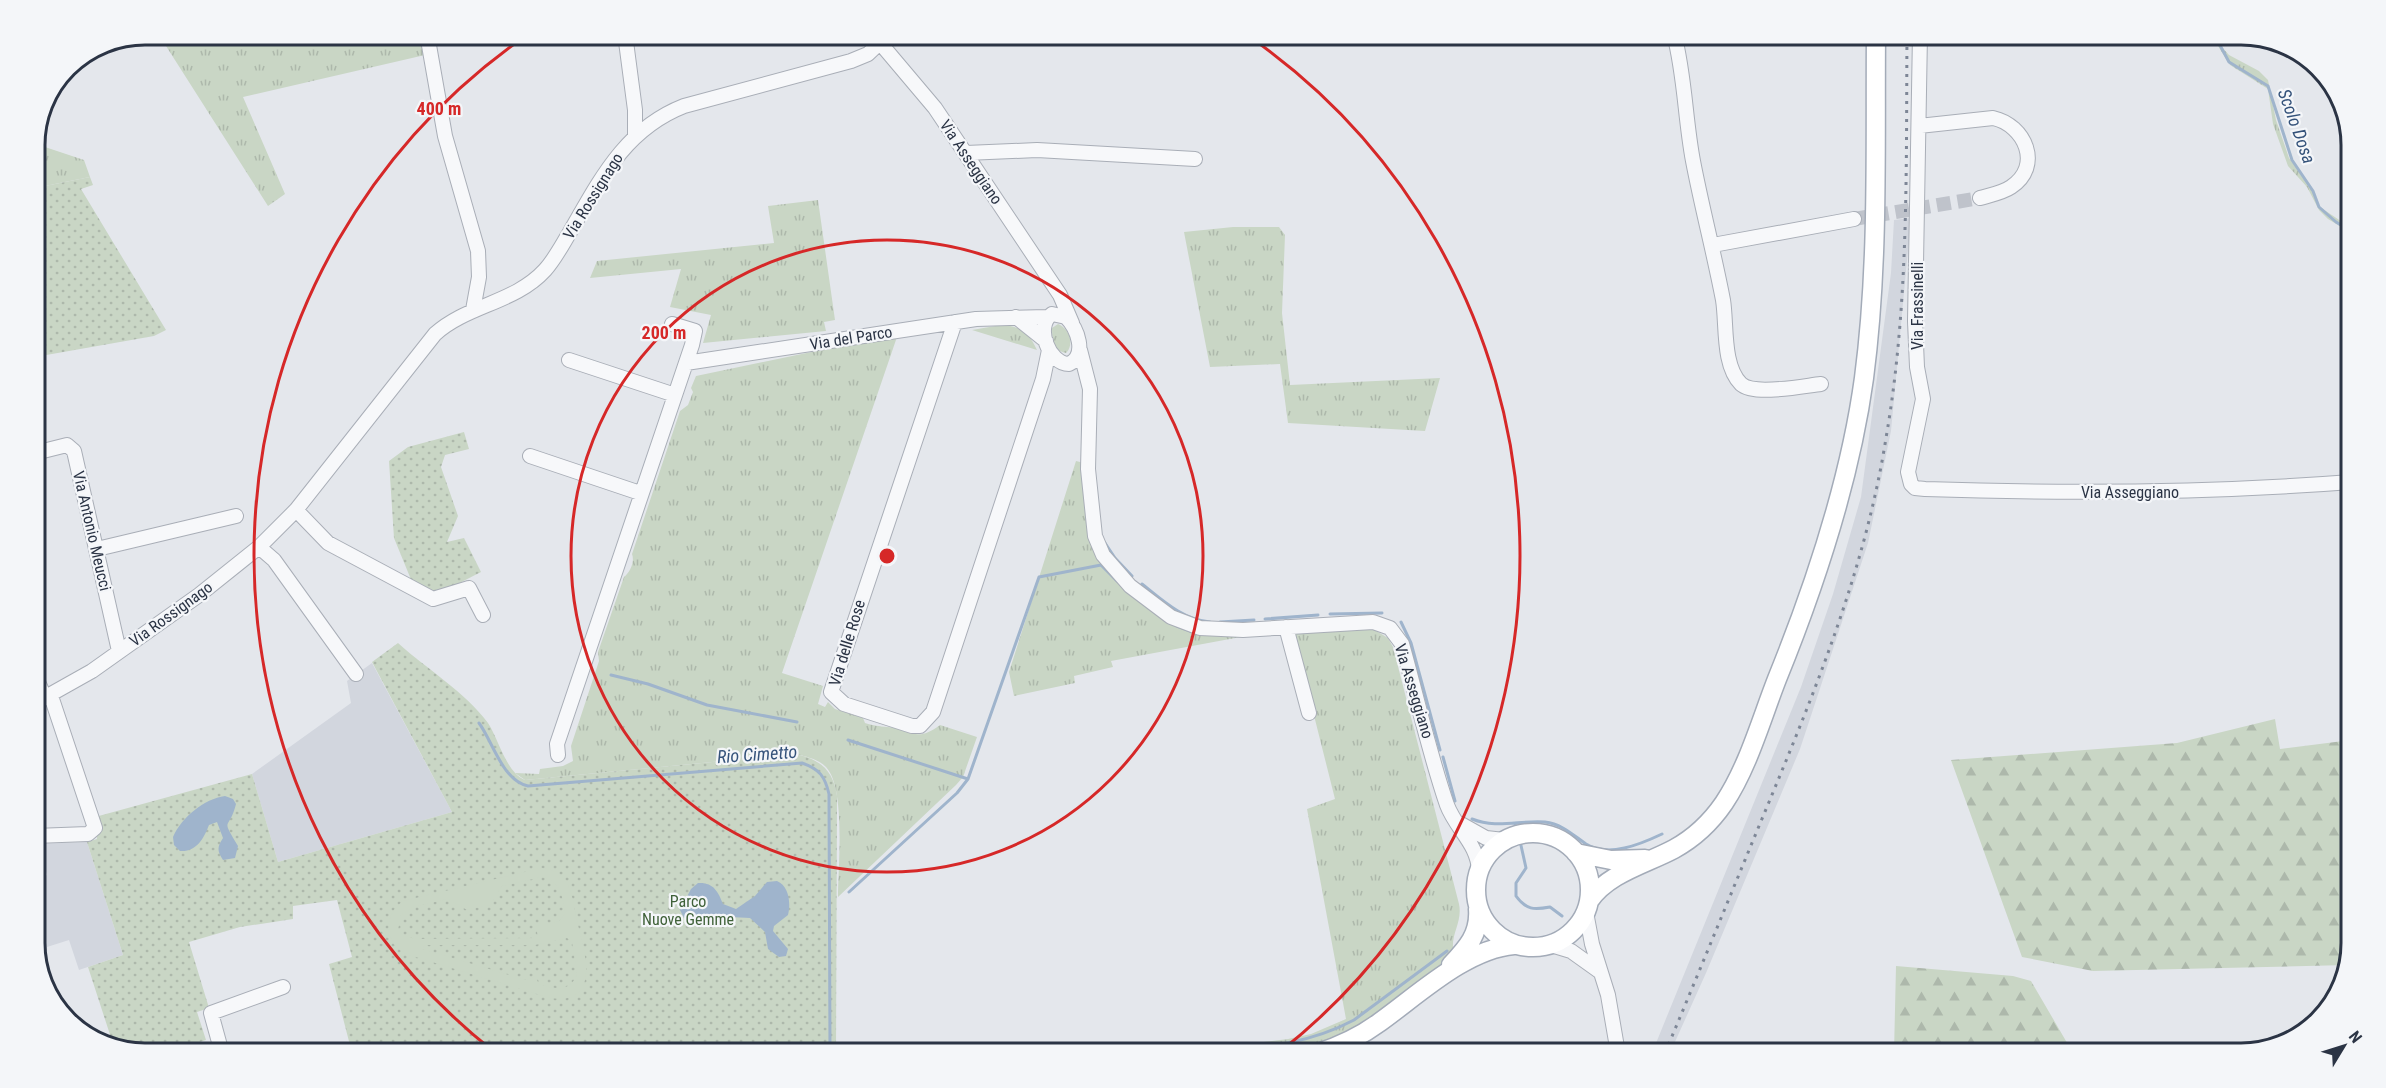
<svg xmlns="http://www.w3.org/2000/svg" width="2386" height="1088" font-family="'Roboto Condensed',sans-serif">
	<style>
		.built { fill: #d2d6de }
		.grass { fill: url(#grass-tufts) }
		.forest { fill: url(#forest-firs) }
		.park { fill: url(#park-dots) }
		.pitch { fill: #c9d6c5; fill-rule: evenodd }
		.water { fill: #9fb4cc }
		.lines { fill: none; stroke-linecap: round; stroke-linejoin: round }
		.stream { stroke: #9fb4cc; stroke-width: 3 }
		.minor-tunnel { stroke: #bfc3cb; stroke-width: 14; stroke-dasharray: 14 7; stroke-linecap: butt }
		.minor-casing { stroke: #a9aeb7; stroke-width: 16 }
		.major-casing { stroke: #a3abb8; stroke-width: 21 }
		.minor { stroke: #f7f8fa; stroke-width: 14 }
		.major { stroke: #fff; stroke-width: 18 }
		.rail { stroke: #7d8696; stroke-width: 3; stroke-dasharray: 3 6; stroke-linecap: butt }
		.ring { fill: none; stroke: #d62828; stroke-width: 3 }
		.labels { text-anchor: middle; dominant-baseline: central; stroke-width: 4.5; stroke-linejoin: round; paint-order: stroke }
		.street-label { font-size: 16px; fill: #2b3445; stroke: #f4f6f9 }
		.park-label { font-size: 16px; fill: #3f6138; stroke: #f4f6f9 }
		.water-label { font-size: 18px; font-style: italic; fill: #34527a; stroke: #f4f6f9 }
		.rim { fill: none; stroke: #2b3445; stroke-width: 3 }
		.centre { fill: #d62828; stroke: #f4f6f9; stroke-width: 3 }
		.ring-label { font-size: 18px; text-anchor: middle; font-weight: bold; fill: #d62828; stroke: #f4f6f9; stroke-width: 4.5; stroke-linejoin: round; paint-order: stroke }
	</style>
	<defs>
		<pattern id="grass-tufts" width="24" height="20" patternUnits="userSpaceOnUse" patternTransform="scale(1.5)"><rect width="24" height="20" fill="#c9d6c5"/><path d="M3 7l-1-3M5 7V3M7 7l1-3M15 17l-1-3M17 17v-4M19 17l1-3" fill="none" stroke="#adb8ab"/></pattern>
		<pattern id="forest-firs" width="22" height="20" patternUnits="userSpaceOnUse" patternTransform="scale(1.5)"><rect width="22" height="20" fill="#c9d6c5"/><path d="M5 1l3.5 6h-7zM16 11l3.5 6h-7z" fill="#adb8ab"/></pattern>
		<pattern id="park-dots" width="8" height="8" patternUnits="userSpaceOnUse" patternTransform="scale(1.5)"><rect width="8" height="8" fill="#c9d6c5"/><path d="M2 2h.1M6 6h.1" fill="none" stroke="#adb8ab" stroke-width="1.8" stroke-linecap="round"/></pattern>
	</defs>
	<rect width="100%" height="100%" fill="#e4e7ec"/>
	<path class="built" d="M1911 218 1891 431 1868 543 1800 749 1706 973 1670 1053H1652L1801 687 1833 594 1861 497 1891 273 1894 220Z
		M372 663 452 812 278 862 252 774 351 703 347 681Z
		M87 842 123 955 79 970 69 940 47 947 35 914V881L47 875 38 844Z"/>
	<path class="grass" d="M159 35H423L425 55 243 97 285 194 268 206Z
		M2211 35 2229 55 2259 71 2268 80 2276 120 2289 158 2310 185 2320 207 2351 228V233L2328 219 2319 210 2307 187 2288 166 2273 124 2268 89 2230 65Z
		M45 147 84 160 90 177 35 188V150Z
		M818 200 835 320 824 322 826 331 703 343 711 315 670 307 681 269 590 278 597 261 774 243 768 206Z
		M1233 227H1279L1285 235 1282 313 1290 385 1440 378 1425 431 1288 423 1280 364 1210 367 1184 232Z
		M1058 324C1069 328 1075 344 1066 353 1054 351 1052 339 1052 328Z
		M1001 325C1021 326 1029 333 1037 350L972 330Z
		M898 334 782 673 823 686 818 704 825 707 828 702 835 709 863 718 865 723C874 726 879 726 887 727 914 728 914 744 940 725L977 737 963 777 956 785 838 897C838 868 846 788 826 767 818 759 807 757 796 754L525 780 515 773 539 774 540 769 563 766 573 761 571 746 599 661 598 652 624 577C630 572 635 562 632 554L680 411 688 405 693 392 691 388 696 376Z
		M1076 461 1084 463 1086 499 1113 563 1177 618 1246 636 1111 661 1113 667 1074 676 1075 683 1014 696 1009 672Z
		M1373 629 1388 638 1393 647 1459 904C1463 923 1449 935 1454 954 1416 991 1344 1045 1291 1053 1257 1058 1207 1053 1171 1053L1288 1039 1311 1034 1346 1019 1307 809 1335 799 1293 632Z"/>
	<path class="forest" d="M2275 719 2280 749 2351 740V943L2347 965 2093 971 2022 957 1951 760 2177 743Z
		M1896 966 2013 976 2031 981 2073 1053H1894Z"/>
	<path class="park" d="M90 177 93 185 81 189 166 330 154 336 35 357V188Z
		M464 432 469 449 445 455 441 467 458 516 447 542 464 538 481 572 434 596 412 582 394 538 389 461 408 447Z
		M398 643C428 670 464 691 488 723 499 740 506 772 525 780L796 754C822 760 833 771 837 796L836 1053H440L439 1051 352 1053 329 964 352 957 337 900 293 906V919L240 927 189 942 209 1008 197 1012 206 1040C165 1053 157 1056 114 1047L88 967 123 955 87 842 97 839 95 817 252 774 278 862 452 812 372 662Z"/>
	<path class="pitch" d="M541 868C551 869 560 872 565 881 573 891 574 908 577 921 584 949 603 1006 550 998L409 955C384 945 382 916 403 901ZM542 877C561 881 563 898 565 914L559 921 536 926 538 938 416 939 404 936 398 930 401 915 413 907 448 899 467 910 490 905 502 886ZM567 938 572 942 577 974C570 993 555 989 539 984L535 976 526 980 422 949 425 945H535Z"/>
	<path class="water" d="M225 796 233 799 236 804C229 832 220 816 238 846L235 858 223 860C217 851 217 847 223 838L217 822 209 825C204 838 197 852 180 851L174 845 173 837C182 817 204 799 225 796Z
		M777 881C789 886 791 903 788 915L774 926 773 931 788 949 786 956 779 957 768 949 765 932 750 918 711 916 691 922 684 918 680 910 691 889 698 883C713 882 718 891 723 904L736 909 755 896 767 882Z"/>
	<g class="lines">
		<path class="stream" d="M2214 34 2229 62 2268 86 2292 160 2313 191 2319 207 2336 222 2351 231
			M1105 543 1115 558 1132 576
			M1142 584C1162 600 1183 620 1210 622
			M1330 614 1382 613
			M1265 619 1318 615
			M1220 622 1254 620
			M1401 622 1411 643 1440 750
			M1177 626 1193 632
			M611 675 648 684 707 705 797 722
			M479 723C493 742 502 780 528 786L802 763C820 769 825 777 829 794L830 1053
			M848 740 968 779
			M1443 757 1455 801
			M1472 819C1497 829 1519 820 1545 822 1562 824 1573 835 1586 844 1608 858 1641 844 1662 834
			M1515 823 1516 829
			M1520 841 1526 868 1516 883V896C1526 910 1534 910 1550 907L1562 916
			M849 892 957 793 968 779 1039 577 1101 565 1117 581
			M1213 1053C1262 1048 1309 1044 1354 1020L1447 951"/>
		<path class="minor-tunnel" d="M1854 219 1980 198"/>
		<defs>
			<path id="minor" d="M427 34 445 136 478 251 479 277 473 310
				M625 34 635 110V135
				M1674 34C1685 76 1685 119 1693 161 1702 208 1714 253 1723 300 1727 324 1722 365 1741 384 1754 396 1803 386 1821 384
				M1920 34 1915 321 1917 367 1923 399 1908 472 1911 484 1915 488 1925 489C2067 494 2209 493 2351 482
				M881 44 935 108 1060 295 1072 323
				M1919 126 1993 118C2025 125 2043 166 2011 187 2002 193 1990 195 1980 198
				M966 153 1037 150 1195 159
				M1713 245 1854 219
				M1052 314 1066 317C1077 328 1088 355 1069 364 1049 364 1034 326 1052 314Z
				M1016 317 1046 341
				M955 322 831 692 844 704 912 726H920L933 712 1043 379 1049 350
				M1080 350 1090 389 1088 469 1095 536 1103 555 1130 586 1171 617 1200 628 1243 630 1373 622 1390 628 1402 644C1417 697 1429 753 1447 805 1456 829 1478 844 1479 871
				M569 360 675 395
				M686 363 976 319 1047 317
				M35 453 67 445 74 451 119 651
				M530 456 640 493
				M296 510 328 543 433 599 469 588 483 615
				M259 547 274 560 356 674
				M97 549 236 516
				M1286 627 1309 713
				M35 675 45 698
				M35 703 92 671 199 595 259 547 296 510 435 334C467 305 515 303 545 270 555 259 562 245 570 232 600 180 625 129 684 106L851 61 868 54 889 34
				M558 755 557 744 692 345 695 331 672 324
				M1461 824 1486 838 1504 840
				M35 836 88 834 95 828 51 696
				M1586 912 1592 944 1608 995 1618 1053
				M1551 945 1571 951 1599 971
				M222 1053 211 1013 283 987"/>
			<path id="major" d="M1476 890a57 57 0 1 1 114 0a57 57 0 1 1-114 0Z
				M1576 853 1611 860 1645 859
				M1589 901C1608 873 1646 864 1674 849 1694 838 1711 822 1724 803 1748 767 1761 720 1777 679 1816 583 1850 481 1864 378 1879 264 1875 149 1876 34
				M1451 965C1467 948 1480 934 1478 909
				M1318 1053C1340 1046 1361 1036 1380 1022 1418 995 1466 949 1514 945"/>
		</defs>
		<use href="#minor" class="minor-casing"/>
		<use href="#major" class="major-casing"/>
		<use href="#minor" class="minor"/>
		<use href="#major" class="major"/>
		<path class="rail" d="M1665 1053C1700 970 1734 886 1769 802 1818 684 1866 565 1886 438 1909 305 1906 170 1907 34"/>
	</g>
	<g class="ring">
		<circle cx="887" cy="556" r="316"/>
		<path d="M493 1051A633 633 0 0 1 524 37M1250 37A633 633 0 0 1 1281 1051"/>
	</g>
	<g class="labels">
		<g class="street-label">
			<text transform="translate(971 162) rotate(56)">Via Asseggiano</text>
			<text transform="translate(593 196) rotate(-58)">Via Rossignago</text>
			<text transform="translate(1917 306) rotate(-90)">Via Frassinelli</text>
			<text transform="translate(851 338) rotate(-9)">Via del Parco</text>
			<text x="2130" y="492">Via Asseggiano</text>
			<text transform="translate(92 531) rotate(77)">Via Antonio Meucci</text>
			<text transform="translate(171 614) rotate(-36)">Via Rossignago</text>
			<text transform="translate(847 643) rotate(-73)">Via delle Rose</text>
			<text transform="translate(1414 691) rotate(73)">Via Asseggiano</text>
		</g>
		<g class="park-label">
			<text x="688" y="901">Parco<tspan x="688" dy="18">Nuove Gemme</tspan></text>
		</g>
		<g class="water-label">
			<text transform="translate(2297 126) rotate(70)">Scolo Dosa</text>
			<text transform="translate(757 754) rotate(-4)">Rio Cimetto</text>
		</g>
	</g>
	<path d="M0 0H2386V1088H0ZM145 45H2241A100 100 0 0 1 2341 145V943A100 100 0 0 1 2241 1043H145A100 100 0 0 1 45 943V145A100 100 0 0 1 145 45Z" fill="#f4f6f9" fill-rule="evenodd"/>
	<path class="rim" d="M145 45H2241A100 100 0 0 1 2341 145V943A100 100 0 0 1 2241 1043H145A100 100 0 0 1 45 943V145A100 100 0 0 1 145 45Z"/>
	<circle cx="887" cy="556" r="9" class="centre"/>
	<g class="ring-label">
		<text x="439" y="115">400 m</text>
		<text x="664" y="339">200 m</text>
	</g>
	<g transform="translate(2344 1046) rotate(52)" stroke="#f4f6f9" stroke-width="4.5" paint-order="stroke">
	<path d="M0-4.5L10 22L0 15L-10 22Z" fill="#2b3445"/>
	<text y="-9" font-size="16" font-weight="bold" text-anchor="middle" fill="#2b3445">N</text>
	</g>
</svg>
